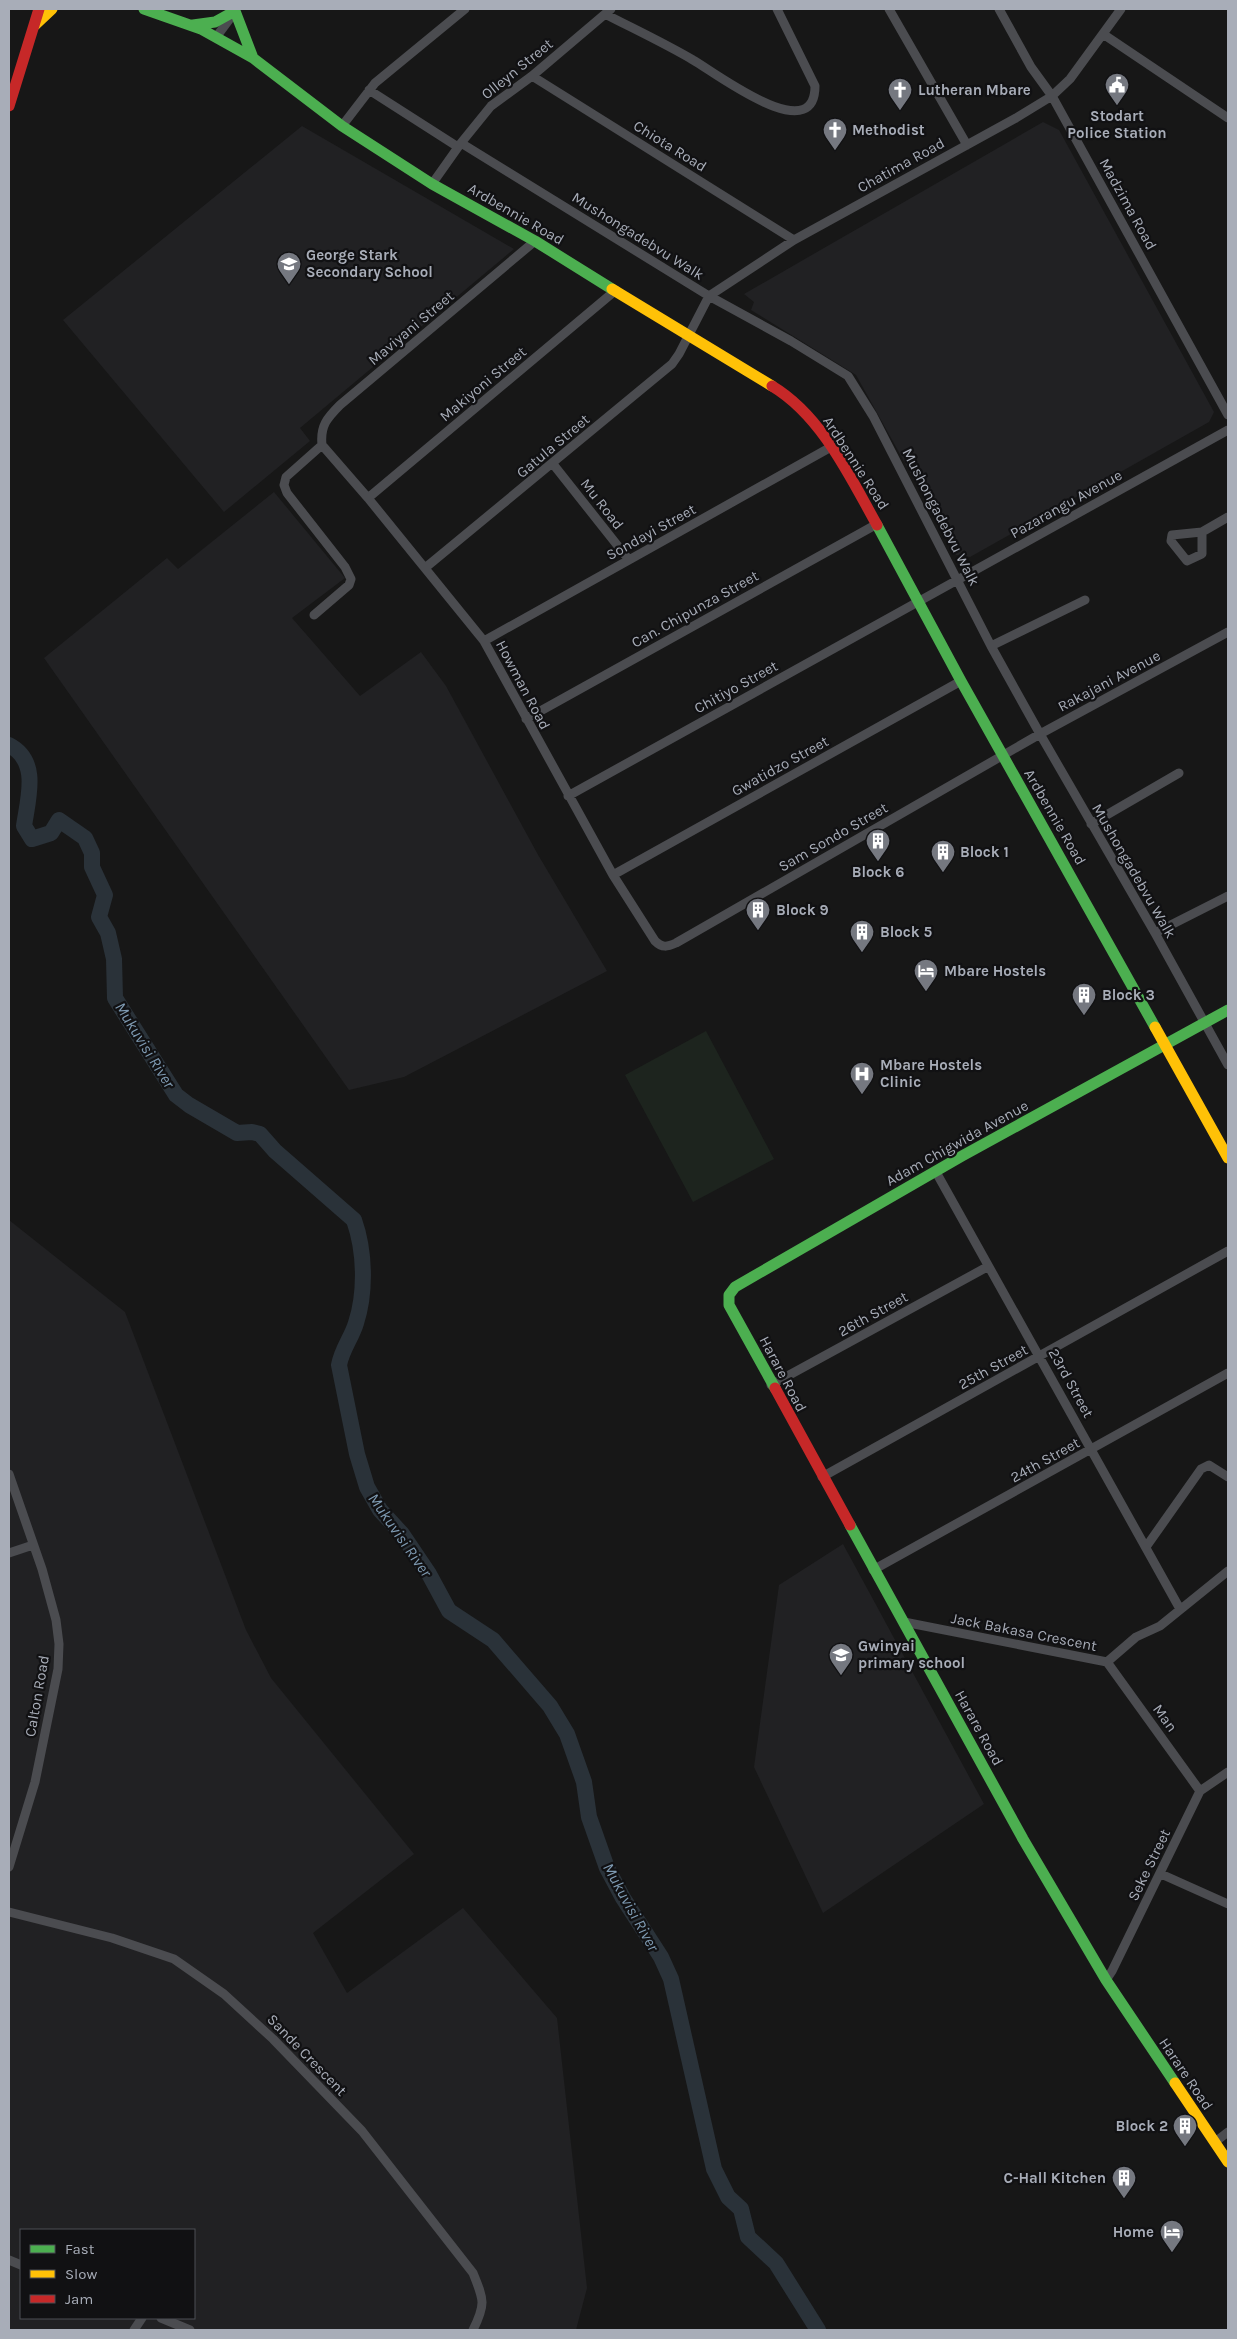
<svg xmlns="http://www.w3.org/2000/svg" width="1237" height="2339" font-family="Karla,sans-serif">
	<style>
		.built { fill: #212123; fill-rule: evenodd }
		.green { fill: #1d241e }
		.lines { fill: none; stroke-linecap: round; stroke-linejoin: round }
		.river { stroke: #2a3239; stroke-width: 16 }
		.street { stroke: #4b4c50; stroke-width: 9 }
		.fast { stroke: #4caf50; stroke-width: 11 }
		.slow { stroke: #ffc107; stroke-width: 11 }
		.jam { stroke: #c62828; stroke-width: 11 }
		.labels { text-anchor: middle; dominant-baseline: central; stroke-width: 4.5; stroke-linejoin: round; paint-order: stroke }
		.street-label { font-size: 15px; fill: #a8adb8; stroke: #111113 }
		.poi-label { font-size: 15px; font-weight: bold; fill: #a8adb8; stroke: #111113; text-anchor: start }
		.water-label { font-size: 16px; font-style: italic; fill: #7f9bb3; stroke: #111113 }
	</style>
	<rect width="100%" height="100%" fill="#171717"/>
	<path class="built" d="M1043 122 1059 130 1214 412 1209 422 970 557 956 555 856 375 751 310 754 302 744 294Z
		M302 126 514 249 300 428 310 441 224 512 63 320Z
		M274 492 345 578 292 618 360 696 421 652 446 686 537 853 607 971 404 1077 349 1090 44 658 167 558 178 569Z
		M9 1220 125 1312 246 1630 271 1678 414 1854 313 1933 347 1993 463 1908 557 2018 587 2288 576 2330H9ZM21 2230H194V2318H21Z
		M843 1544 984 1804 823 1913 754 1767 779 1585Z"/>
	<path class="green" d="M706 1031 774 1159 693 1202 625 1075Z"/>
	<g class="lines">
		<path class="river" d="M9 745C40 761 28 798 24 826L32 839 51 833 59 820 85 838 92 853V867L105 895 99 917 108 933 114 959 115 998 176 1095 189 1105 237 1133 252 1132 260 1134 275 1151 354 1220C365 1251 366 1292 356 1323 352 1337 342 1349 339 1365L357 1454 367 1487 380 1510 402 1534 429 1574 449 1611 493 1640 550 1706 567 1734 584 1782 589 1817 607 1868 623 1898 661 1957 671 1979 714 2169 728 2197 741 2209 748 2237 776 2263 818 2330"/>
		<path class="street" d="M889 9 967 145
			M999 9 1031 67 1052 96 1228 415
			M605 14C634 29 664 43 693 60 713 71 815 150 815 86L777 9
			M1103 34 1228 118
			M217 36 234 13
			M532 76 794 240
			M369 90 458 147
			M342 126 375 83 465 9
			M461 143 709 296 791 341 848 376 873 416 991 646 1040 734 1155 933 1228 1065
			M432 184 461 143 491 106 532 76 611 9
			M322 445 368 498 484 641 613 875 655 941C662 948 667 947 676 943L1040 734 1228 632
			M322 445C320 426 327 418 340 405L535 241
			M553 464 629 560
			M368 498 616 290
			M1202 532V554L1187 561 1171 541 1172 535 1202 532 1228 517
			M425 568 672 364 679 354 709 296 794 240 1016 118 1052 96 1070 79 1121 9
			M314 615 349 585 351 579 345 567 287 493 284 485 286 477 322 445
			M484 641 831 447
			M991 646 1085 600
			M526 719 877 524
			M568 796 1228 430
			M1091 824 1179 773
			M613 875 961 681
			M1155 933 1228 896
			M936 1172 1180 1609
			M771 1385 987 1267
			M9 1474 42 1569 56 1620 59 1644 58 1669 35 1782 9 1867
			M822 1477 1228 1251
			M1146 1547 1201 1469 1209 1465 1228 1477
			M9 1553 33 1545
			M873 1570 1228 1373
			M904 1622 1107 1662
			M1107 1662 1200 1791
			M1107 1662 1136 1637 1160 1626 1228 1571
			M1161 1874 1228 1904
			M9 1912 112 1938 174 1959 224 1994 273 2039 362 2131 473 2273C484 2300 486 2304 473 2330
			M1106 1980 1112 1971 1200 1791 1228 1772
			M1215 2142 1228 2132
			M9 2260 21 2265
			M161 2318 190 2330
			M134 2330 142 2318"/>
		<path class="fast" d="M144 9 201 29 253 58 342 126 432 184 535 241 612 289
			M193 25 215 22 235 11 253 58
			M877 525 961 681 1155 1027
			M775 1388 729 1305V1295L735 1287 962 1156 1228 1010
			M850 1525 1023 1839 1106 1980 1175 2083"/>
		<path class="slow" d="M35 25 52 9
			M612 289 772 386
			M1155 1027 1228 1158
			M1175 2083 1228 2162"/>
		<path class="jam" d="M9 106 39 9
			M772 386C822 416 850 477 877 525
			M775 1388 850 1525"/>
	</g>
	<defs>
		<symbol id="civic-pin" viewBox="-11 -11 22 30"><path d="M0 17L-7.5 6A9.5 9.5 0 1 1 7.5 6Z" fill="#757880" stroke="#111113"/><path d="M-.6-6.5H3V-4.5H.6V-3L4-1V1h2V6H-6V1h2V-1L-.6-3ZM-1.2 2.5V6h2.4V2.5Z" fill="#fff"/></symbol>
		<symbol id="church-pin" viewBox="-11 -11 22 30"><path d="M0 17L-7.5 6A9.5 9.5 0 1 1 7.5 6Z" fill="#757880" stroke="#111113"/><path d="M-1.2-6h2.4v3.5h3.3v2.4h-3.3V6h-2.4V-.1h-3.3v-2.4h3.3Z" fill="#fff"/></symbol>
		<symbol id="school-pin" viewBox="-11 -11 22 30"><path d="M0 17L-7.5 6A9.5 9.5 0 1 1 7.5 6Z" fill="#757880" stroke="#111113"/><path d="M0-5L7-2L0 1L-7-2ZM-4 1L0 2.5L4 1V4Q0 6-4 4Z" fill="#fff"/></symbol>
		<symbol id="building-pin" viewBox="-11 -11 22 30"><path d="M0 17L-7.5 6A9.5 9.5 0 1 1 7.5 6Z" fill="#757880" stroke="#111113"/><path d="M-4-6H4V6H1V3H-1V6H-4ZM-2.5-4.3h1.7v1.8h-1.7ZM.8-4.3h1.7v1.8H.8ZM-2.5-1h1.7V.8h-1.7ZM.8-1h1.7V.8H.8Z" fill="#fff"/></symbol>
		<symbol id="hotel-pin" viewBox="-11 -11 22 30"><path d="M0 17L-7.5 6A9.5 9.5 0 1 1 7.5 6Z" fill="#757880" stroke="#111113"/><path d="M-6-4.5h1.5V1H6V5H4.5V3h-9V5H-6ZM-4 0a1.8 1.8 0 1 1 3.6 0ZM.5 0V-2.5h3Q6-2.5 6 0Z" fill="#fff"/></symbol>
		<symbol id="hospital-pin" viewBox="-11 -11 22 30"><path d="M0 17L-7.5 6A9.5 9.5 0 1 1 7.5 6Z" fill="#757880" stroke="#111113"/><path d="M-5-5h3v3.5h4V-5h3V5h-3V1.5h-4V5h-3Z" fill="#fff"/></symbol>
	</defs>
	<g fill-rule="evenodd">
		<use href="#civic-pin" x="1103" y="71" width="28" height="38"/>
		<use href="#church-pin" x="886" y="76" width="28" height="38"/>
		<use href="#church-pin" x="821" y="116" width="28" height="38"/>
		<use href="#school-pin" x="275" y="250" width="28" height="38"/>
		<use href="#building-pin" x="864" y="827" width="28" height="38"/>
		<use href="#building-pin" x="929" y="838" width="28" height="38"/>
		<use href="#building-pin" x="744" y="896" width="28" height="38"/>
		<use href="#building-pin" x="848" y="918" width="28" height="38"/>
		<use href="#hotel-pin" x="912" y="957" width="28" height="38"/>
		<use href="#building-pin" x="1070" y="981" width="28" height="38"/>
		<use href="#hospital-pin" x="848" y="1060" width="28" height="38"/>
		<use href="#school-pin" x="827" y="1641" width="28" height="38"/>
		<use href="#building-pin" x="1171" y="2112" width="28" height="38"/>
		<use href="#building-pin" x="1110" y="2164" width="28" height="38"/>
		<use href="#hotel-pin" x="1158" y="2218" width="28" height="38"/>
	</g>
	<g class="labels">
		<g class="street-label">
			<text transform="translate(517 69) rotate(-39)">Olleyn Street</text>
			<text transform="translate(670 146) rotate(32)">Chiota Road</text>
			<text transform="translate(901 165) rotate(-29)">Chatima Road</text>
			<text transform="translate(1128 204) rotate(61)">Madzima Road</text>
			<text transform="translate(516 214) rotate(30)">Ardbennie Road</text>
			<text transform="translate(638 236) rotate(32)">Mushongadebvu Walk</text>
			<text transform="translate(411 328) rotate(-40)">Maviyani Street</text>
			<text transform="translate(483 384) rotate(-40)">Makiyoni Street</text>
			<text transform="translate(553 446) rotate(-40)">Gatula Street</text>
			<text transform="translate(856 463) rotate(57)">Ardbennie Road</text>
			<text transform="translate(602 504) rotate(52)">Mu Road</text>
			<text transform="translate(1066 504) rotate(-29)">Pazarangu Avenue</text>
			<text transform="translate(941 517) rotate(63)">Mushongadebvu Walk</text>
			<text transform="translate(651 532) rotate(-29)">Sondayi Street</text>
			<text transform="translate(695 609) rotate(-29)">Can. Chipunza Street</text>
			<text transform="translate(1109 681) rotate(-28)">Rakajani Avenue</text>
			<text transform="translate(523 685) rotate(62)">Howman Road</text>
			<text transform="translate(736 687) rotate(-29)">Chitiyo Street</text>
			<text transform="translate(780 766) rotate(-29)">Gwatidzo Street</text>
			<text transform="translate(1055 817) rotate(60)">Ardbennie Road</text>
			<text transform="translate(833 837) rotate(-30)">Sam Sondo Street</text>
			<text transform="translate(1134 871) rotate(60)">Mushongadebvu Walk</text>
			<text transform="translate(957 1143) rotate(-29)">Adam Chigwida Avenue</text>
			<text transform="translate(873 1314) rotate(-29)">26th Street</text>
			<text transform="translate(993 1367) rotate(-29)">25th Street</text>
			<text transform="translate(783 1374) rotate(62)">Harare Road</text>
			<text transform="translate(1071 1383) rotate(61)">23rd Street</text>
			<text transform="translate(1045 1460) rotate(-29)">24th Street</text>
			<text transform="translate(1024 1632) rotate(11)">Jack Bakasa Crescent</text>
			<text transform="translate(37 1696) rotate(-80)">Calton Road</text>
			<text transform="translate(1165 1718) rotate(54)">Man</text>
			<text transform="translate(979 1728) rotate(61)">Harare Road</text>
			<text transform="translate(1149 1865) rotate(-64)">Seke Street</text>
			<text transform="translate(307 2055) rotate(46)">Sande Crescent</text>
			<text transform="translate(1186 2074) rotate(56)">Harare Road</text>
		</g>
		<g class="poi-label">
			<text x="918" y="90">Lutheran Mbare</text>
			<text x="1117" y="116" text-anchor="middle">Stodart<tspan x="1117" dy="17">Police Station</tspan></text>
			<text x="852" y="130">Methodist</text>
			<text x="306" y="255">George Stark<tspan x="306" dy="17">Secondary School</tspan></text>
			<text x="960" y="852">Block 1</text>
			<text x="878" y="872" text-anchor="middle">Block 6</text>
			<text x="776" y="910">Block 9</text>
			<text x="880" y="932">Block 5</text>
			<text x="944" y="971">Mbare Hostels</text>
			<text x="1102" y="995">Block 3</text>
			<text x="880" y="1065">Mbare Hostels<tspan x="880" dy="17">Clinic</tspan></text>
			<text x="858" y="1646">Gwinyai<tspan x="858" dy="17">primary school</tspan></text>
			<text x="1168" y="2126" text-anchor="end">Block 2</text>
			<text x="1106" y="2178" text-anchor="end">C-Hall Kitchen</text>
			<text x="1154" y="2232" text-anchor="end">Home</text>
		</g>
		<g class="water-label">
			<text transform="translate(145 1045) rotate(58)">Mukuvisi River</text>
			<text transform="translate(400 1535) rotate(55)">Mukuvisi River</text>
			<text transform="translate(631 1907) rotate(61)">Mukuvisi River</text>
		</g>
	</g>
	<rect width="1237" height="2339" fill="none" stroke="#a8adb8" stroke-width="20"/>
	<rect x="20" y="2229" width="175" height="90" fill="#111113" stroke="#4d4f55"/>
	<rect x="30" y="2245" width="25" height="8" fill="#4caf50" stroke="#4d4f55"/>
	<text x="65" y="2254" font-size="15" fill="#a8adb8">Fast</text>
	<rect x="30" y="2270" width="25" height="8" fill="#ffc107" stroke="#4d4f55"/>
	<text x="65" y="2279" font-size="15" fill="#a8adb8">Slow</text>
	<rect x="30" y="2295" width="25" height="8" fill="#c62828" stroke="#4d4f55"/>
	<text x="65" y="2304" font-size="15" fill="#a8adb8">Jam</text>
</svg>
